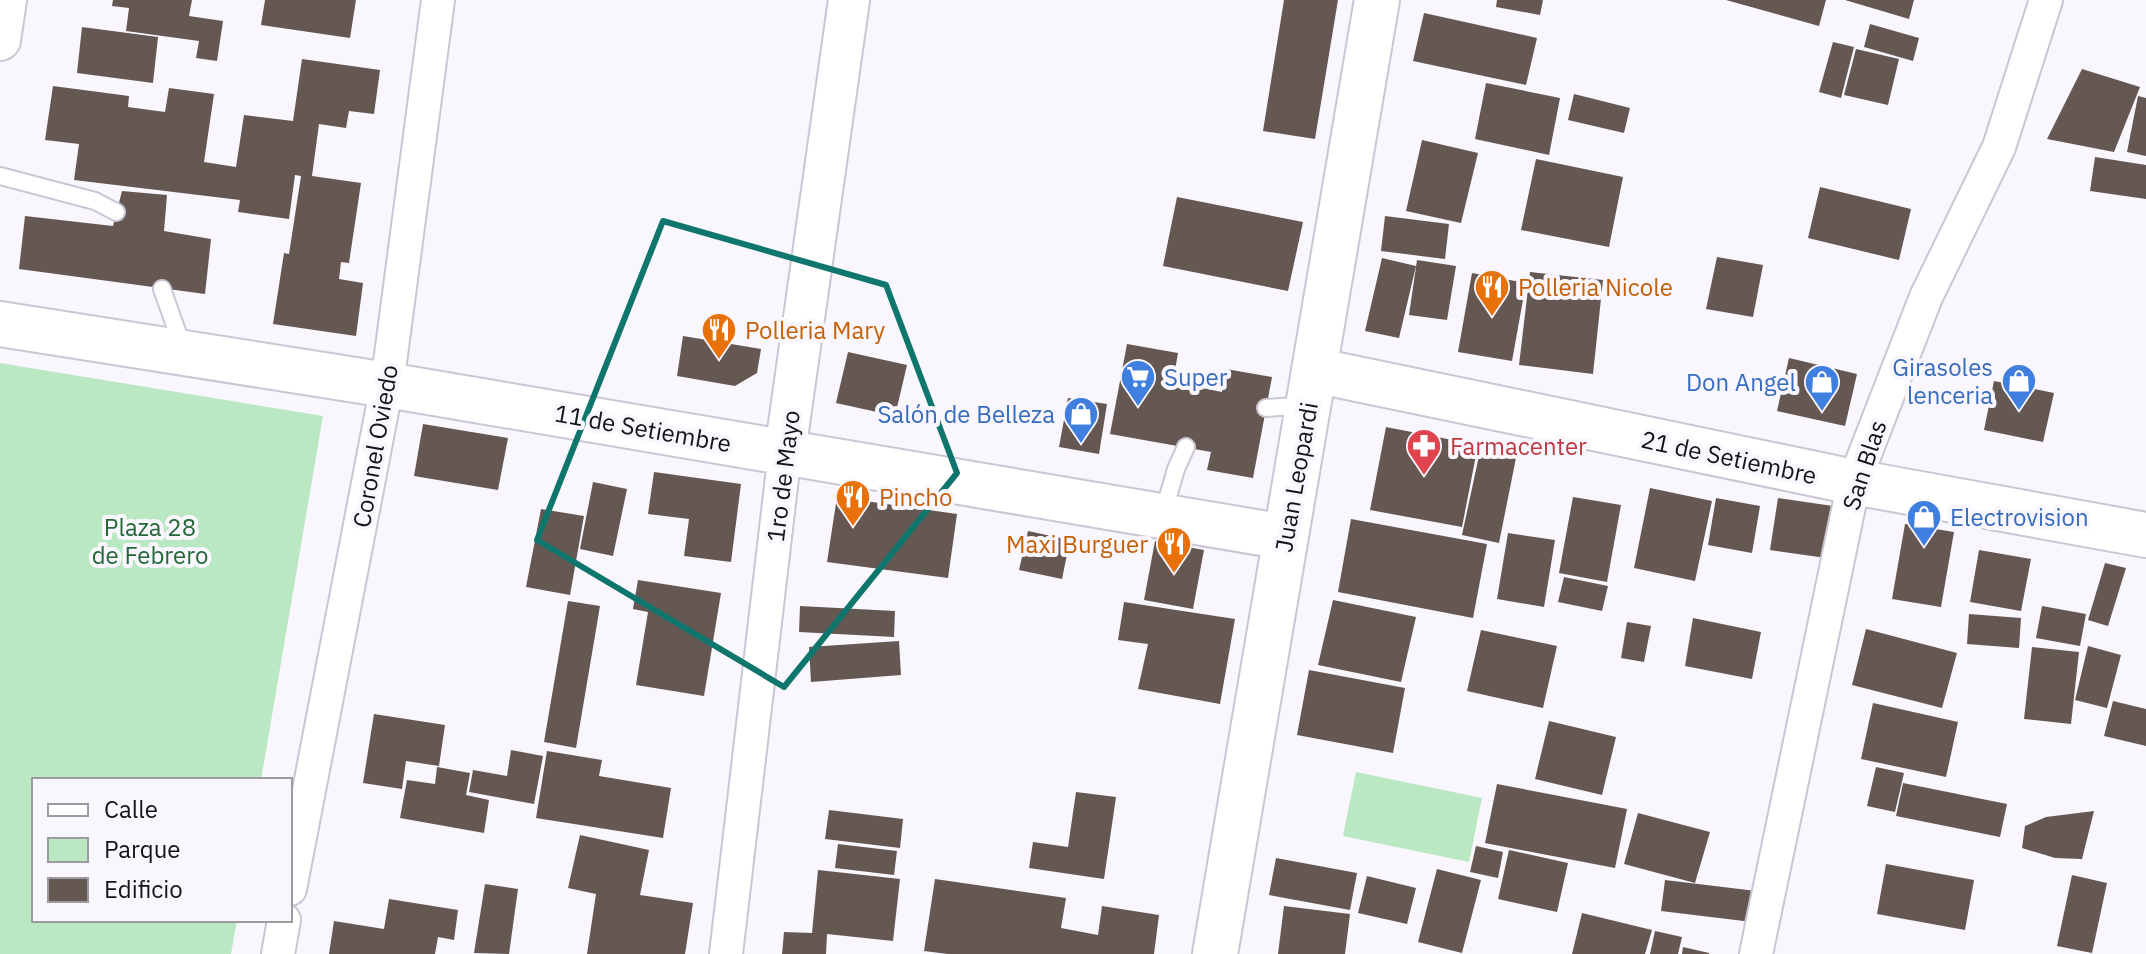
<svg xmlns="http://www.w3.org/2000/svg" width="2146" height="954" font-family="'IBM Plex Sans',sans-serif">
	<style>
		.green { fill: #bae8c2 }
		.building { fill: #655853 }
		.lines { fill: none; stroke-linecap: round; stroke-linejoin: round }
		.service-casing { stroke: #cbc6d3; stroke-width: 20 }
		.minor-casing { stroke: #cbc6d3; stroke-width: 36 }
		.tertiary-casing { stroke: #cbc6d3; stroke-width: 44 }
		.secondary-casing { stroke: #cbc6d3; stroke-width: 48 }
		.service { stroke: #fff; stroke-width: 16 }
		.minor { stroke: #fff; stroke-width: 32 }
		.tertiary { stroke: #fff; stroke-width: 40 }
		.secondary { stroke: #fff; stroke-width: 44 }
		.marked { fill: none; stroke: #0f766e; stroke-width: 6; stroke-linejoin: round }
		.labels { text-anchor: middle; dominant-baseline: central; stroke-width: 8; stroke-linejoin: round; paint-order: stroke }
		.food-label { font-size: 24px; fill: #c56008; stroke: #f9f6fe; text-anchor: start }
		.shop-label { font-size: 24px; fill: #366cbe; stroke: #f9f6fe; text-anchor: end }
		.street-label { font-size: 24px; fill: #141317; stroke: #f9f6fe }
		.health-label { font-size: 24px; fill: #be3a42; stroke: #f9f6fe; text-anchor: start }
		.park-label { font-size: 24px; fill: #236837; stroke: #f9f6fe }
	</style>
	<rect width="100%" height="100%" fill="#f9f6fe"/>
	<path class="green" d="M0 363 323 416 261 780H34V920H237L231 954H0Z
		M1356 772 1482 798 1469 862 1343 836Z"/>
	<path class="building" d="M113 0H192L189 16 223 21 217 61 196 58 199 41 126 31 129 8 112 6Z
		M265 0H356L350 38 261 25Z
		M1284 0H1338L1315 139 1263 131Z
		M1497 0H1543L1540 15 1496 7Z
		M1726 0H1826L1819 26Z
		M1845 0H1914L1909 19Z
		M1424 13 1537 38 1526 85 1413 61Z
		M1870 24 1919 38 1913 61 1864 47Z
		M82 27 158 37 153 83 77 73Z
		M1833 42 1854 47 1841 98 1819 92Z
		M1856 49 1899 59 1888 105 1844 95Z
		M302 59 380 70 374 114 349 111 346 128 319 124 312 176 361 183 349 263 341 262 339 279 363 283 356 336 273 324 284 253 289 254 301 176 295 175 289 219 238 212 240 200 74 180 79 144 45 140 53 86 129 96 128 107 165 112 169 88 214 94 204 162 236 167 244 115 293 121Z
		M2082 69 2140 87 2114 152 2047 139Z
		M1486 83 1560 98 1549 155 1475 139Z
		M1574 94 1630 108 1624 133 1568 120Z
		M2138 96 2146 98V156L2127 152Z
		M1422 140 1478 153 1461 223 1406 211Z
		M2095 157 2146 165V199L2090 191Z
		M1536 159 1623 177 1609 247 1521 230Z
		M1820 187 1911 209 1899 260 1808 238Z
		M122 191 167 195 164 231 211 239 205 294 19 269 25 216 113 226Z
		M1177 197 1303 222 1288 291 1163 266Z
		M1385 216 1449 224 1445 259 1381 251Z
		M1717 257 1763 265 1753 317 1706 309Z
		M1382 258 1416 266 1399 338 1365 331Z
		M1417 260 1456 266 1447 320 1409 315Z
		M1530 272 1603 280 1593 374 1519 365Z
		M1472 273 1526 283 1512 361 1458 352Z
		M683 336 761 349 757 373 735 386 677 376Z
		M1127 344 1178 353 1173 382 1222 392 1226 369 1272 377 1253 478 1207 470 1211 452 1110 434Z
		M848 352 907 365 895 416 836 403Z
		M1789 358 1857 374 1845 426 1777 411Z
		M1994 381 2054 393 2043 442 1984 430Z
		M1068 398 1107 404 1099 454 1059 447Z
		M423 424 508 438 498 490 414 476Z
		M1386 427 1478 445 1462 527 1370 510Z
		M1480 451 1516 458 1499 543 1462 535Z
		M654 472 741 484 731 562 684 556 689 519 648 514Z
		M593 482 627 489 613 556 580 549Z
		M1650 488 1712 501 1695 581 1634 568Z
		M837 497 957 514 948 578 827 562Z
		M1573 497 1621 505 1607 582 1559 573Z
		M1716 498 1760 506 1752 553 1708 545Z
		M1778 498 1833 506 1826 558 1770 550Z
		M541 509 584 516 570 595 526 587Z
		M1351 519 1487 544 1473 618 1338 592Z
		M1905 524 1954 532 1941 607 1892 599Z
		M1028 531 1070 540 1062 579 1019 570Z
		M1508 533 1555 540 1544 607 1497 599Z
		M1155 541 1204 550 1193 609 1144 600Z
		M1979 550 2031 559 2021 611 1970 602Z
		M2105 563 2126 568 2108 626 2088 620Z
		M1564 577 1608 586 1602 611 1558 602Z
		M638 580 721 593 704 696 636 685 648 612 633 609Z
		M1333 600 1416 617 1401 682 1318 665Z
		M568 601 600 606 576 748 544 742Z
		M1124 602 1235 619 1220 704 1138 689 1148 644 1118 640Z
		M800 606 895 611 894 637 799 632Z
		M2042 606 2086 614 2080 646 2036 638Z
		M1969 614 2021 618 2019 648 1967 644Z
		M1693 618 1761 632 1752 679 1685 666Z
		M1627 622 1651 626 1644 662 1621 658Z
		M1866 629 1957 653 1942 708 1852 685Z
		M1481 630 1557 646 1543 708 1467 691Z
		M899 641 901 675 811 682 809 647Z
		M2088 646 2121 655 2107 708 2075 700Z
		M2032 647 2079 652 2071 724 2024 719Z
		M1309 670 1405 688 1393 753 1297 735Z
		M2113 701 2146 709V746L2104 736Z
		M1873 703 1958 722 1946 777 1861 759Z
		M374 714 445 725 439 766 406 761 402 789 363 783Z
		M1549 721 1616 737 1602 795 1535 779Z
		M511 750 543 756 534 804 469 792 473 770 507 776Z
		M547 751 602 760 599 776 671 788 663 838 536 818Z
		M437 767 470 773 466 795 489 800 484 833 400 818 407 780 435 784Z
		M1876 767 1904 773 1895 812 1867 806Z
		M1903 783 2007 804 2000 837 1896 816Z
		M1497 784 1627 809 1615 868 1485 843Z
		M1076 792 1116 797 1104 879 1029 868 1033 842 1068 847Z
		M829 810 903 819 900 848 825 839Z
		M2094 811 2082 859 2055 858 2022 848 2025 826 2046 817Z
		M1638 813 1710 832 1695 883 1624 864Z
		M580 835 649 850 640 895 693 903 685 954H587L596 894 568 888Z
		M838 844 897 851 894 875 835 868Z
		M1476 846 1503 852 1498 878 1470 872Z
		M1509 850 1568 863 1557 912 1498 899Z
		M1276 858 1357 873 1350 910 1269 895Z
		M1886 864 1974 880 1965 930 1877 914Z
		M1437 869 1481 880 1462 953 1418 942Z
		M818 870 900 879 893 941 827 934 826 954H782L784 932 812 933Z
		M2072 875 2107 883 2092 953 2057 946Z
		M1367 876 1416 888 1407 924 1358 913Z
		M935 879 1066 898 1061 928 1098 935 1102 906 1159 915 1154 954H948L924 951Z
		M1665 880 1756 891 1752 922 1661 911Z
		M485 884 518 889 509 954 474 953Z
		M389 899 458 910 454 940 438 937 435 954H329L334 921 384 929Z
		M1284 906 1350 914 1345 954H1278Z
		M1582 913 1652 930 1645 954H1572Z
		M1655 931 1682 937 1678 954H1650Z
		M1683 947 1709 953V954H1682Z"/>
	<g class="lines">
		<defs>
			<path id="service" d="M0 176 95 201 116 212
				M162 289 183 348
				M1266 408 1308 405
				M1163 514 1176 469 1186 447"/>
			<path id="minor" d="M290 889 387 385 438 0
				M278 954 284 920
				M726 954 785 452
				M1756 954 1854 482 1926 297 1999 147 2046 0"/>
			<path id="tertiary" d="M0 40 6 0
				M785 452 849 0"/>
			<path id="secondary" d="M0 324 387 385 1285 537
				M1314 370 1854 482 2146 535
				M1215 954 1377 0"/>
		</defs>
		<use href="#service" class="service-casing"/>
		<use href="#minor" class="minor-casing"/>
		<use href="#tertiary" class="tertiary-casing"/>
		<use href="#secondary" class="secondary-casing"/>
		<use href="#service" class="service"/>
		<use href="#minor" class="minor"/>
		<use href="#tertiary" class="tertiary"/>
		<use href="#secondary" class="secondary"/>
	</g>
	<path class="marked" d="M663 221 886 285 957 473 784 687 537 540Z"/>
	<defs>
		<symbol id="restaurant-pin" viewBox="-11 -11 22 30"><path d="M0 17L-7.5 6A9.5 9.5 0 1 1 7.5 6Z" fill="#e8710a" stroke="#f9f6fe"/><path d="M-5-6h1v4h1v-4h1v4h1v-4h1v5L-1.5 .5V6h-2V.5L-5-1ZM5-6V6H3V1.5H1.5Q1.5-4 5-6Z" fill="#fff"/></symbol>
		<symbol id="supermarket-pin" viewBox="-11 -11 22 30"><path d="M0 17L-7.5 6A9.5 9.5 0 1 1 7.5 6Z" fill="#3f7fe0" stroke="#f9f6fe"/><path d="M-6-5.5h2.5l.6 2H6L4.5 2H-2.5L-4.4-4H-6ZM-1.5 3.2a1.3 1.3 0 1 0 .1 0ZM3 3.2a1.3 1.3 0 1 0 .1 0Z" fill="#fff"/></symbol>
		<symbol id="shop-pin" viewBox="-11 -11 22 30"><path d="M0 17L-7.5 6A9.5 9.5 0 1 1 7.5 6Z" fill="#3f7fe0" stroke="#f9f6fe"/><path d="M-5-2.5h2.3a2.7 3.5 0 0 1 5.4 0H5L5.5 6h-11ZM-1.5-2.5h3a1.5 2.3 0 0 0-3 0Z" fill="#fff"/></symbol>
		<symbol id="pharmacy-pin" viewBox="-11 -11 22 30"><path d="M0 17L-7.5 6A9.5 9.5 0 1 1 7.5 6Z" fill="#e0444e" stroke="#f9f6fe"/><path d="M-2-6h4v4h4v4h-4v4h-4v-4h-4v-4h4Z" fill="#fff"/></symbol>
	</defs>
	<g fill-rule="evenodd">
		<use href="#restaurant-pin" x="1472" y="267" width="40" height="54"/>
		<use href="#restaurant-pin" x="699" y="310" width="40" height="54"/>
		<use href="#supermarket-pin" x="1118" y="357" width="40" height="54"/>
		<use href="#shop-pin" x="1999" y="361" width="40" height="54"/>
		<use href="#shop-pin" x="1802" y="362" width="40" height="54"/>
		<use href="#shop-pin" x="1061" y="394" width="40" height="54"/>
		<use href="#pharmacy-pin" x="1404" y="426" width="40" height="54"/>
		<use href="#restaurant-pin" x="833" y="477" width="40" height="54"/>
		<use href="#shop-pin" x="1904" y="497" width="40" height="54"/>
		<use href="#restaurant-pin" x="1154" y="524" width="40" height="54"/>
	</g>
	<g class="labels">
		<g class="food-label">
			<text x="1518" y="287">Polleria Nicole</text>
			<text x="745" y="330">Polleria Mary</text>
			<text x="879" y="497">Pincho</text>
			<text x="1148" y="544" text-anchor="end">Maxi Burguer</text>
		</g>
		<g class="shop-label">
			<text x="1993" y="367">Girasoles<tspan x="1993" dy="28">lenceria</tspan></text>
			<text x="1164" y="377" text-anchor="start">Super</text>
			<text x="1796" y="382">Don Angel</text>
			<text x="1055" y="414">Salón de Belleza</text>
			<text x="1950" y="517" text-anchor="start">Electrovision</text>
		</g>
		<g class="street-label">
			<text transform="translate(643 428) rotate(10)">11 de Setiembre</text>
			<text transform="translate(375 446) rotate(-80)">Coronel Oviedo</text>
			<text transform="translate(1729 457) rotate(12)">21 de Setiembre</text>
			<text transform="translate(1864 465) rotate(-72)">San Blas</text>
			<text transform="translate(783 476) rotate(-83)">1ro de Mayo</text>
			<text transform="translate(1296 477) rotate(-80)">Juan Leopardi</text>
		</g>
		<g class="health-label">
			<text x="1450" y="446">Farmacenter</text>
		</g>
		<g class="park-label">
			<text x="150" y="527">Plaza 28<tspan x="150" dy="28">de Febrero</tspan></text>
		</g>
	</g>
	<rect x="32" y="778" width="260" height="144" fill="#f9f6fe" stroke="#9d9ba2" stroke-width="2"/>
	<rect x="48" y="804" width="40" height="12" fill="#ffffff" stroke="#9d9ba2" stroke-width="2"/>
	<text x="104" y="818" font-size="24" fill="#141317">Calle</text>
	<rect x="48" y="838" width="40" height="24" fill="#bae8c2" stroke="#9d9ba2" stroke-width="2"/>
	<text x="104" y="858" font-size="24" fill="#141317">Parque</text>
	<rect x="48" y="878" width="40" height="24" fill="#655853" stroke="#9d9ba2" stroke-width="2"/>
	<text x="104" y="898" font-size="24" fill="#141317">Edificio</text>
</svg>
